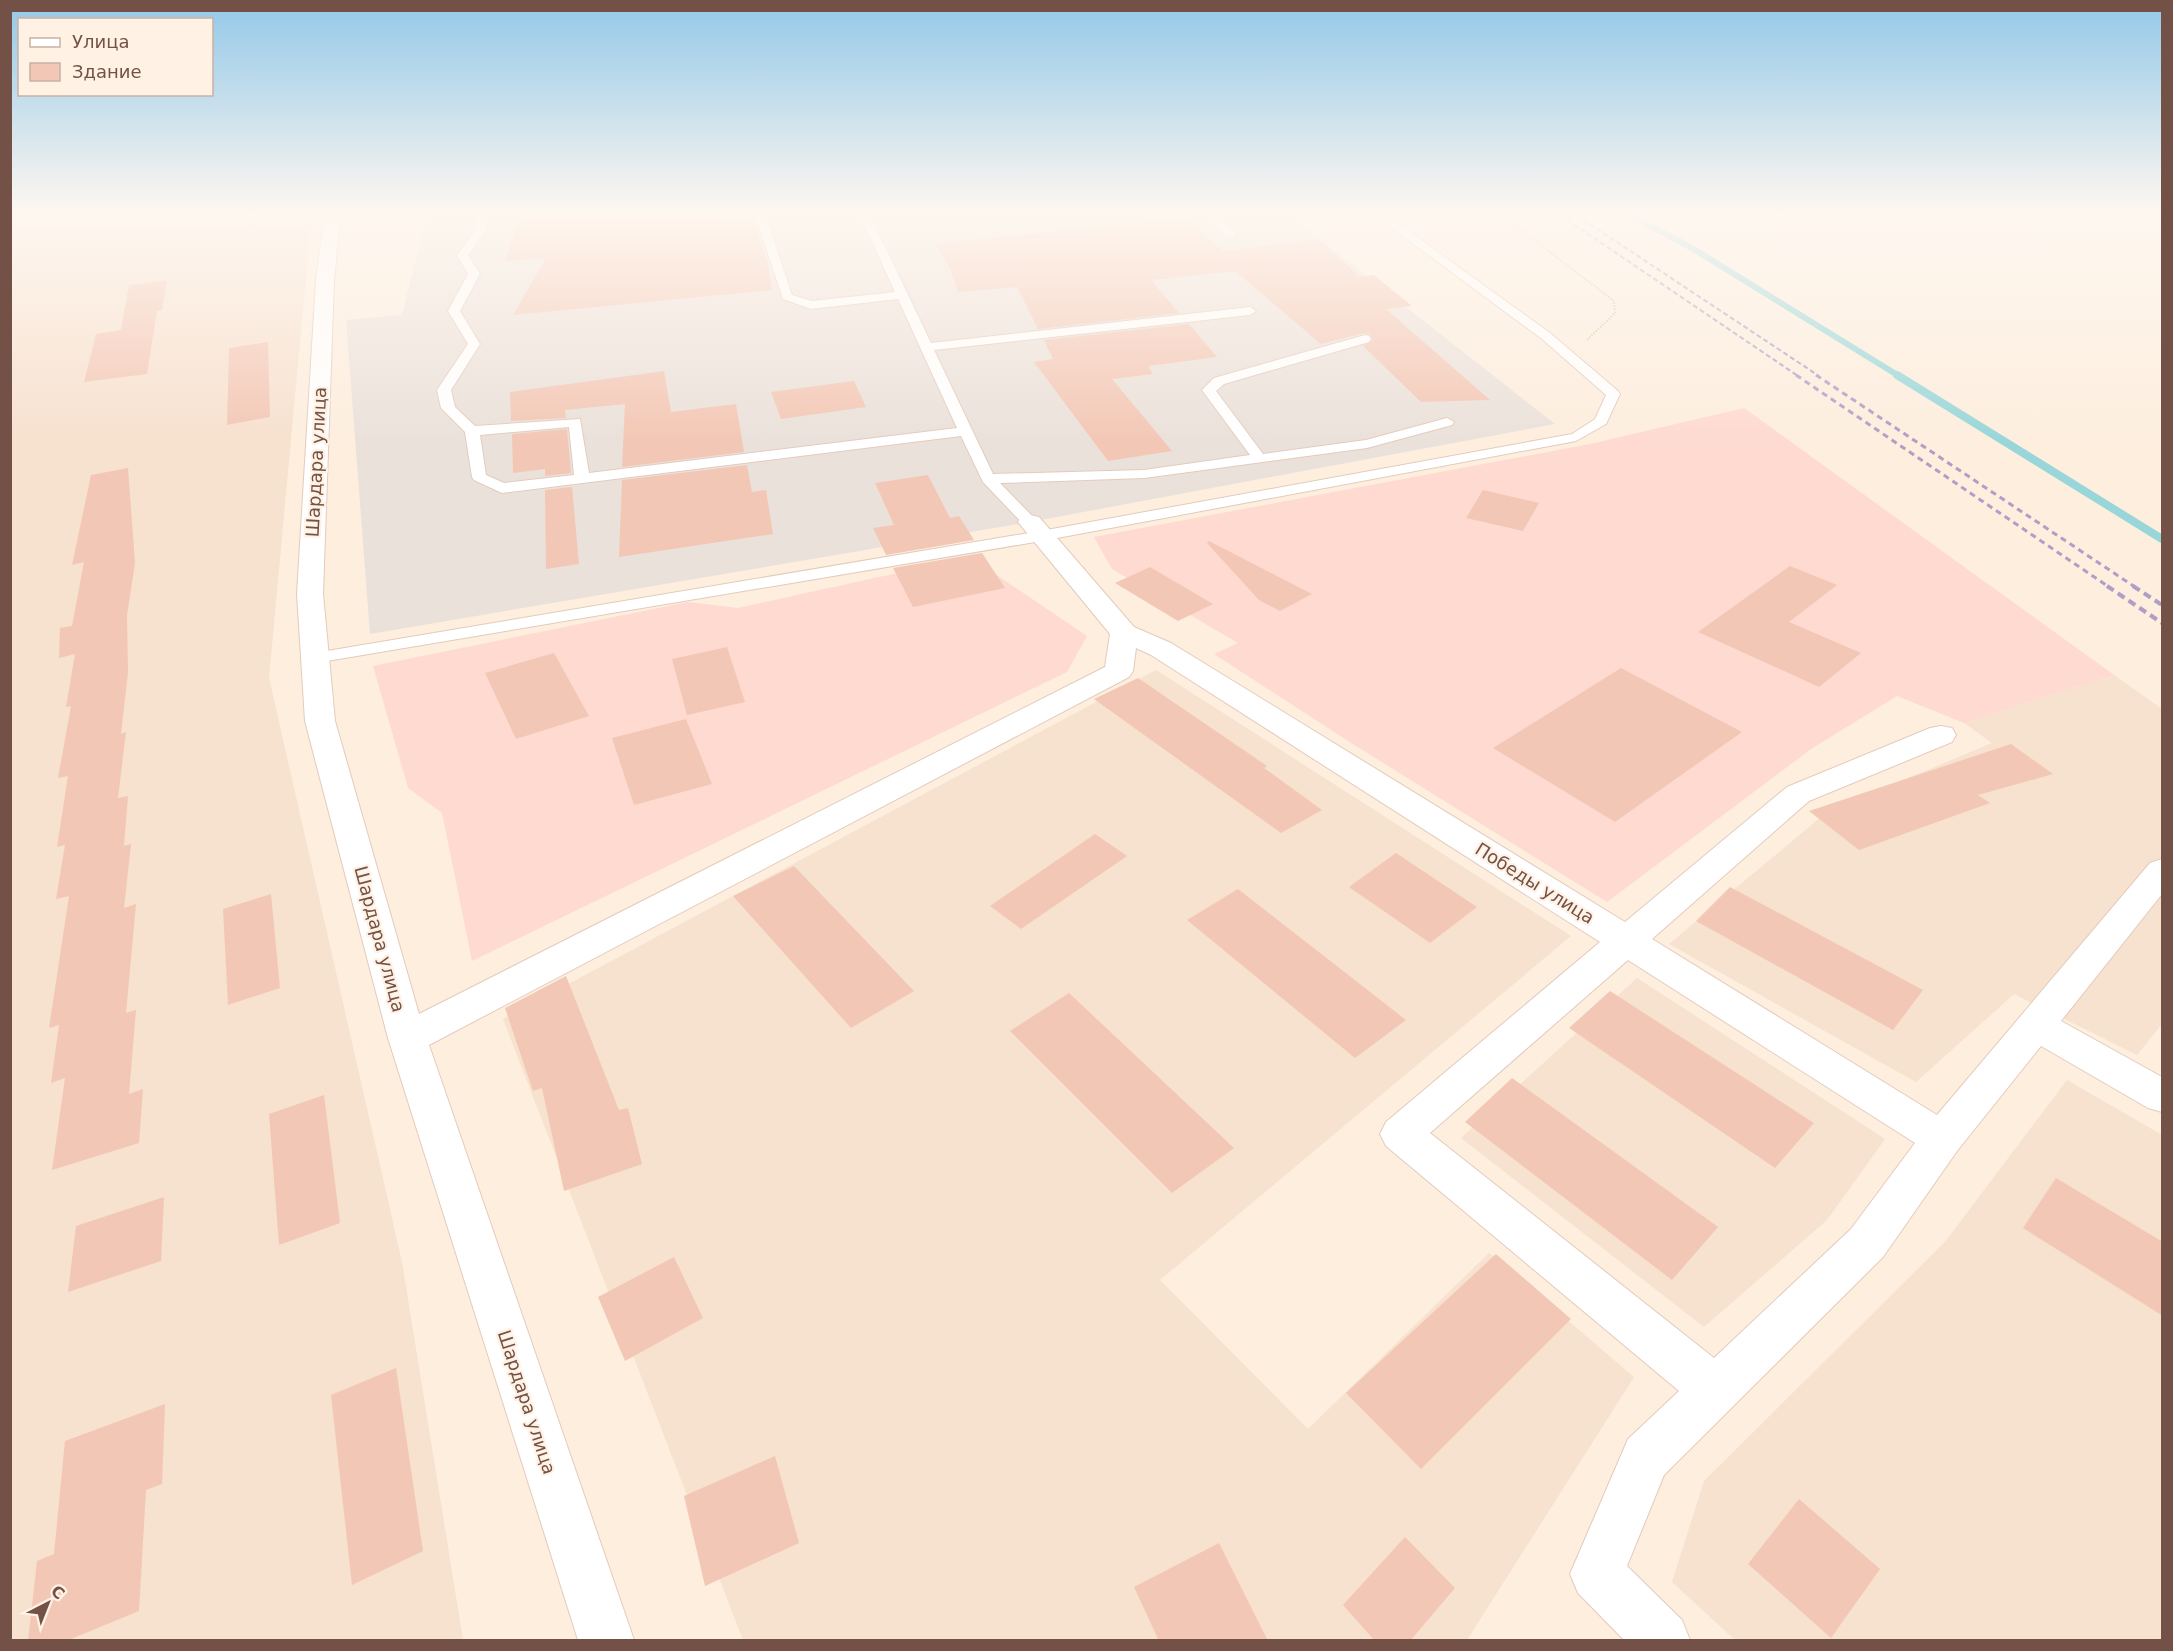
<svg xmlns="http://www.w3.org/2000/svg" width="2173" height="1651" font-family="'DejaVu Sans',sans-serif">
	<style>
		.residential { fill: #f7e1cf }
		.commercial { fill: #fedad1 }
		.industrial { fill: #ebe1db }
		.lines { fill: none; stroke-linecap: round; stroke-linejoin: round }
		.stream-far1 { stroke: #98d6d9; stroke-width: 6 }
		.stream { stroke: #98d6d9; stroke-width: 8 }
		.building { fill: #f3c7b5 }
		.lane-casing { stroke: #e3cbbd; stroke-width: 2 }
		.street-casing { stroke: #e3cbbd; stroke-width: 2 }
		.path { stroke: #d8aa99; stroke-width: 2; stroke-dasharray: 1 2; stroke-linecap: butt }
		.lane { fill: #fff; fill-rule: evenodd }
		.street { fill: #fff; fill-rule: evenodd }
		.rail-far2 { stroke: #af9ec5; stroke-width: 2; stroke-dasharray: 5 3; stroke-linecap: butt }
		.rail-far1 { stroke: #af9ec5; stroke-width: 3; stroke-dasharray: 6 4.5; stroke-linecap: butt }
		.rail { stroke: #af9ec5; stroke-width: 4; stroke-dasharray: 8 5; stroke-linecap: butt }
		.labels { text-anchor: middle; dominant-baseline: central; stroke-width: 4.5; stroke-linejoin: round; paint-order: stroke }
		.street-label { font-size: 18px; fill: #745146; stroke: #fff2e5 }
	</style>
	<rect width="100%" height="100%" fill="#fdeede"/>
	<path class="residential" d="M11 211H312L269 678 402 1262 463 1640H11Z
		M1156 670 1571 936 1160 1280 1308 1429 1489 1253 1634 1377 1467 1640H743L503 1019Z
		M2114 675 2162 709V1024L2137 1055 2014 994 1916 1082 1669 944 1827 812 1992 743 1964 723Z
		M1637 978 1885 1139 1827 1220 1704 1327 1461 1138Z
		M2067 1080 2162 1135V1640H1735L1672 1582 1704 1481 1945 1242Z"/>
	<path class="commercial" d="M1744 408 2114 675 1964 723 1897 696 1811 749 1607 902 1348 741 1214 654 1238 643 1112 569 1094 537 1590 444Z
		M970 557 1087 636 1067 672 472 961 442 813 408 788 373 666 688 602 738 608Z"/>
	<path class="industrial" d="M428 211H1284L1555 424 1030 522 370 634 346 320 402 315Z"/>
	<g class="lines">
		<path class="stream-far1" d="M1622 211 1692 248 1899 376"/>
		<path class="stream" d="M1897 375 2162 539"/>
	</g>
	<path class="building" d="M523 211H732V221L753 219 767 261 772 290 513 315 546 258 505 261Z
		M1186 218 1223 251 1319 240 1360 277 1374 275 1412 306 1386 309 1490 400 1421 402 1363 346 1373 340 1370 334 1364 333 1321 344 1235 271 1151 280 1179 313 1038 329 1017 287 958 292 950 268 936 244Z
		M167 280 162 310 157 311 147 374 84 382 96 334 121 330 129 285Z
		M1189 324 1217 357 1148 366 1153 374 1112 379 1172 451 1108 461 1034 362 1053 359 1044 340Z
		M268 342 270 417 227 425 229 348Z
		M664 371 671 412 736 404 744 452 622 467 625 404 565 410 564 403 566 418 511 421 510 392Z
		M854 381 866 407 781 419 771 392Z
		M567 429 571 473 545 476V469L513 473 512 434Z
		M747 465 752 492 766 490 773 534 619 557 622 480Z
		M128 468 135 563 127 615 128 672 121 734 126 732 118 798 128 796 124 846 131 844 124 908 136 904 126 1013 136 1010 129 1094 143 1089 139 1143 52 1170 65 1078 51 1083 59 1025 49 1028 69 896 56 899 65 845 57 847 68 776 58 778 71 706 66 707 75 654 59 658 60 628 72 626 84 562 72 565 91 475Z
		M928 475 950 518 959 516 974 540 886 555 873 528 894 525 875 483Z
		M572 487 579 564 546 569 545 490Z
		M1483 490 1539 503 1523 531 1466 518Z
		M1209 541 1312 594 1280 611 1259 600 1207 543Z
		M982 553 1005 588 913 607 893 568Z
		M1790 566 1837 585 1789 622 1861 653 1819 687 1698 632Z
		M1150 567 1213 604 1178 621 1115 583Z
		M727 647 745 702 687 715 672 659Z
		M554 653 589 716 516 739 485 673Z
		M1621 668 1742 732 1615 822 1493 748Z
		M1138 678 1267 766 1264 768 1322 810 1281 833 1094 699Z
		M686 719 712 784 634 805 612 738Z
		M2011 744 2053 774 1978 795 1990 803 1859 850 1809 811Z
		M1095 834 1127 856 1021 929 990 906Z
		M1396 853 1477 907 1430 943 1349 887Z
		M794 866 914 991 851 1028 733 896Z
		M1730 887 1923 990 1893 1030 1696 921Z
		M1238 889 1406 1020 1355 1058 1187 920Z
		M271 894 280 988 228 1005 223 909Z
		M566 976 619 1110 628 1108 642 1164 564 1191 542 1088 533 1091 505 1008Z
		M1610 991 1814 1123 1775 1168 1569 1028Z
		M1069 993 1234 1148 1172 1193 1010 1031Z
		M1512 1078 1718 1227 1672 1280 1465 1122Z
		M324 1095 340 1223 279 1245 269 1114Z
		M2056 1178 2163 1242V1316L2023 1228Z
		M164 1197 161 1261 68 1292 76 1226Z
		M1496 1254 1571 1319 1421 1469 1346 1393Z
		M674 1257 703 1318 625 1361 598 1297Z
		M396 1368 423 1551 352 1585 331 1395Z
		M165 1404 162 1484 146 1490 139 1611 66 1641H28L37 1561 54 1554 65 1441Z
		M775 1456 799 1543 705 1586 684 1496Z
		M1799 1499 1880 1569 1831 1638 1748 1564Z
		M1405 1537 1455 1588 1410 1641H1375L1343 1605Z
		M1219 1543 1268 1641H1159L1134 1587Z"/>
	<g class="lines">
		<defs>
			<path id="lane" d="M479 211H489L486 230 468 255 480 274 460 311 480 344 451 390 455 407 475 426 580 419 589 473 957 428 898 299 811 309 783 299 754 211H764L792 295 812 301 895 292 858 211H868L931 343 1250 307 1256 311 1250 315 934 350 993 474 1144 470 1250 455 1202 390 1214 378 1365 335 1369 336 1371 339 1369 342 1224 384 1216 391 1263 454 1366 440 1447 418 1454 422 1452 425 1367 448 1144 478 1000 483 1038 522 1030 527 1024 525 983 482 961 436 502 493 474 480 472 477 465 432 441 408 437 390 468 344 448 311 468 274 457 255 476 230ZM569 427 574 475 504 483 486 475 480 435Z
				M1200 211H1211L1236 234 1235 236H1227Z
				M1369 211H1381L1550 333 1618 391 1620 394 1606 424 1576 441 1041 541 315 663 309 662 306 658 309 654 315 653 1041 531 1572 434 1595 419 1606 395 1542 339Z"/>
			<path id="street" d="M325 211H341L334 280 323 594 335 721 419 1014 1105 667 1110 634 1018 522 1021 517 1030 515 1039 517 1134 627 1171 643 1625 922 1787 787 1930 728 1941 726 1952 728 1956 735 1952 742 1809 801 1652 939 1937 1115 2150 863 2162 859V894L2061 1021 2162 1077V1112L2148 1108 2041 1046 1957 1151 1883 1257 1664 1475 1627 1566 1682 1620 1690 1640H1624L1578 1593 1570 1574 1628 1439 1679 1391 1386 1146 1380 1134 1386 1122 1600 942 1151 655 1136 648 1133 671 1129 677 429 1045 634 1640H578L388 1038 305 721 297 594 316 280ZM1628 960 1915 1143 1851 1229 1714 1358 1430 1133Z"/>
		</defs>
		<use href="#lane" class="lane-casing"/>
		<use href="#street" class="street-casing"/>
		<path class="path" d="M1496 211 1614 301 1615 313 1586 341"/>
		<use href="#lane" class="lane"/>
		<use href="#street" class="street"/>
		<path class="rail-far2" d="M1554 211 1798 376
			M1570 211 1819 376"/>
		<path class="rail-far1" d="M1796 375 2109 587
			M1816 375 2135 587"/>
		<path class="rail" d="M2107 586 2162 623
			M2133 586 2162 605"/>
	</g>
	<linearGradient id="sky" x2="0" y2="1"><stop stop-color="#93c8e8"/><stop offset="0.48" stop-color="#fef7f0"/><stop offset="1" stop-color="#fef7f0" stop-opacity="0"/></linearGradient>
	<rect width="2173" height="442" fill="url(#sky)"/>
	<g class="labels">
		<g class="street-label">
			<text transform="translate(316 462) rotate(-87)">Шардара улица</text>
			<text transform="translate(1535 883) rotate(32)">Победы улица</text>
			<text transform="translate(380 939) rotate(75)">Шардара улица</text>
			<text transform="translate(527 1402) rotate(72)">Шардара улица</text>
		</g>
	</g>
	<rect width="2173" height="1651" fill="none" stroke="#745146" stroke-width="24"/>
	<rect x="18" y="18" width="195" height="78" fill="#fff2e5" stroke="#c7b2a5" stroke-width="1.5"/>
	<rect x="30" y="38" width="30" height="9" fill="#ffffff" stroke="#c7b2a5" stroke-width="1.5"/>
	<text x="72" y="48" font-size="18" fill="#745146">Улица</text>
	<rect x="30" y="63" width="30" height="18" fill="#f3c7b5" stroke="#c7b2a5" stroke-width="1.5"/>
	<text x="72" y="78" font-size="18" fill="#745146">Здание</text>
	<g transform="translate(48 1603) rotate(42)" stroke="#fff2e5" stroke-width="4.5" paint-order="stroke">
	<path d="M0-4.5L10 22L0 15L-10 22Z" fill="#745146"/>
	<text y="-9" font-size="16" font-weight="bold" text-anchor="middle" fill="#745146">С</text>
	</g>
</svg>
